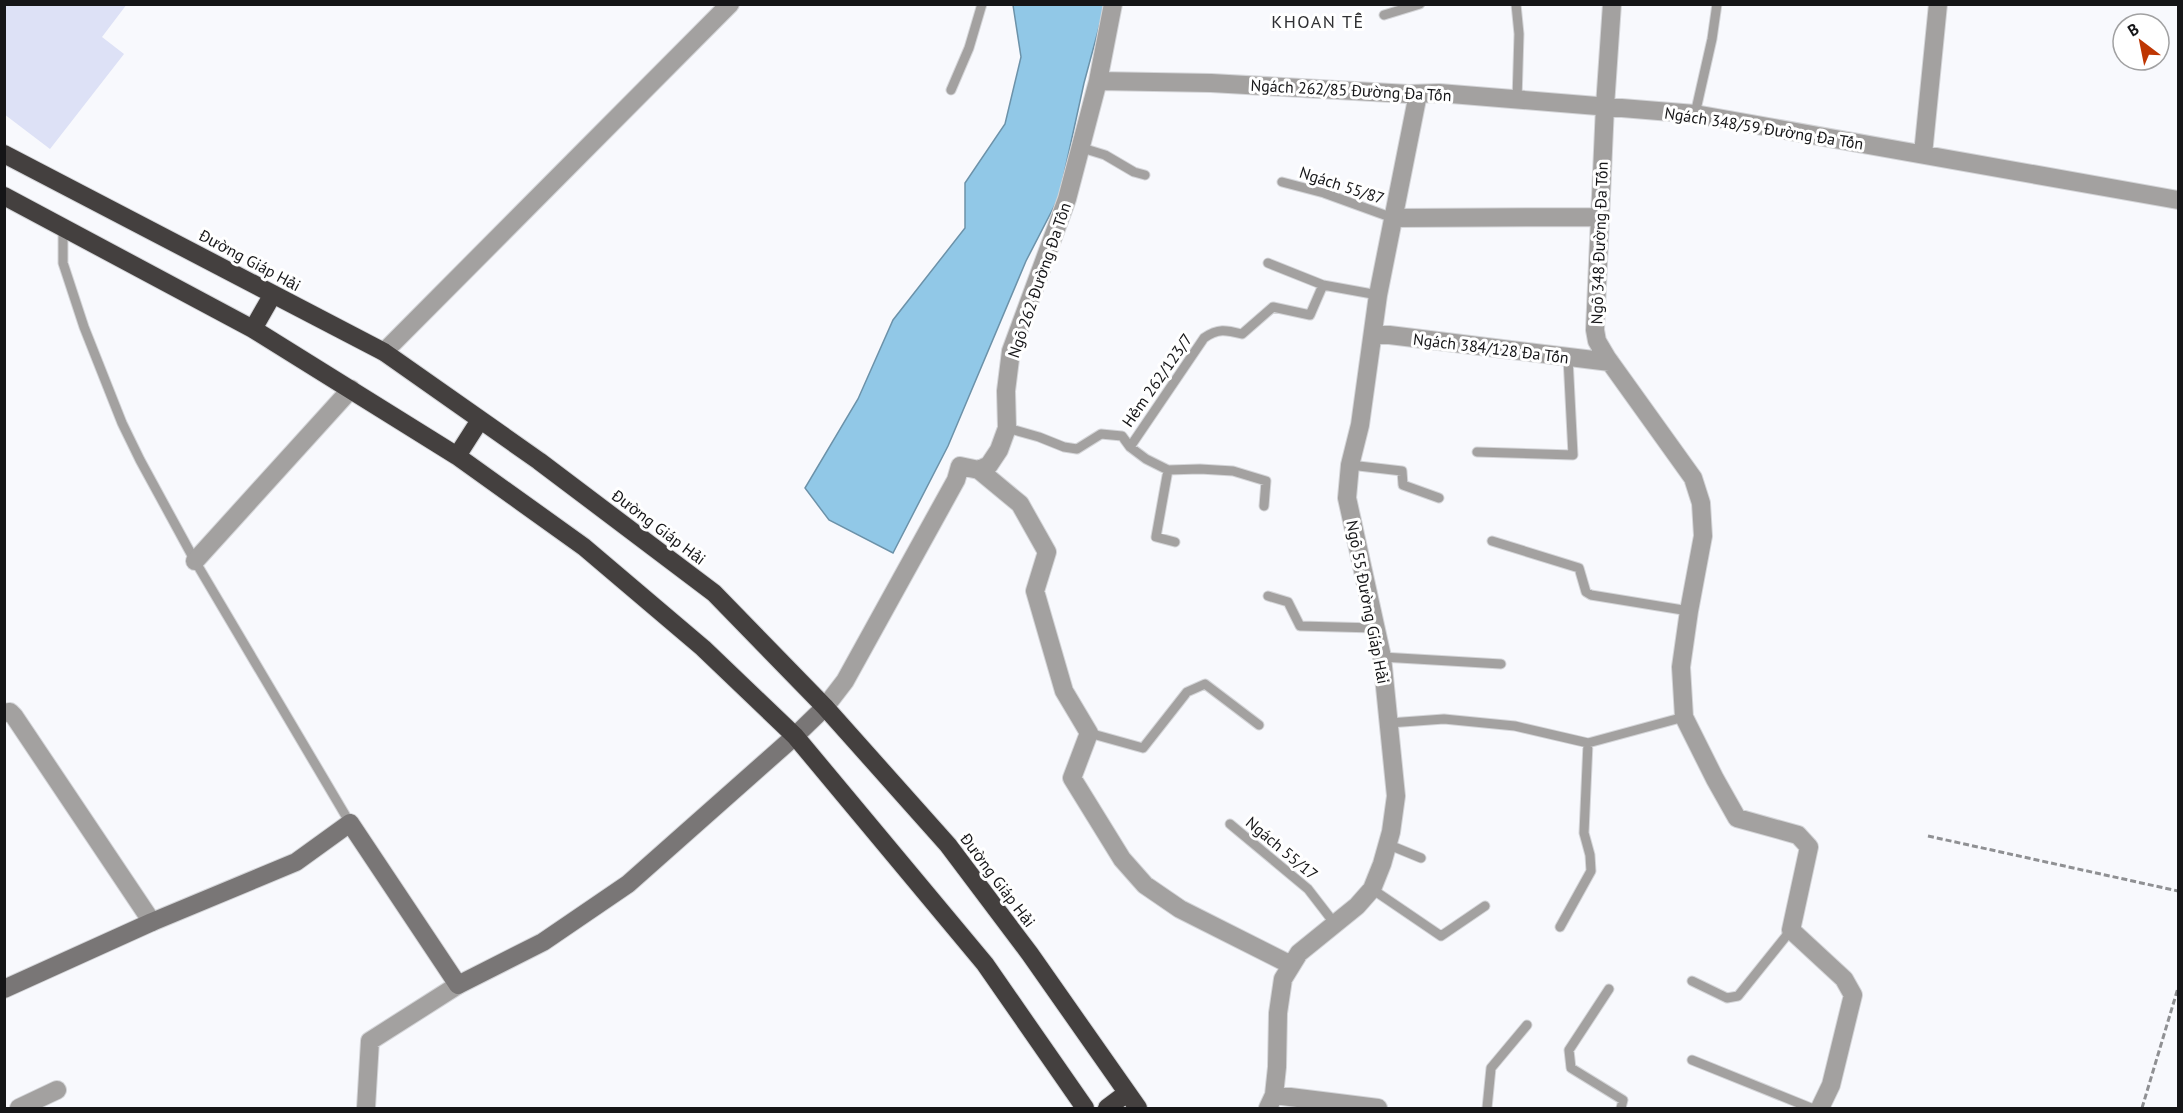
<svg xmlns="http://www.w3.org/2000/svg" width="2183" height="1113" font-family="'PT Sans',sans-serif">
	<style>
		.water { fill: #91c8e7; stroke: #6c92a9; stroke-width: 1.5 }
		.building { fill: #dde1f6 }
		.lines { fill: none; stroke-linecap: round; stroke-linejoin: round }
		.lane-casing { stroke: #d4d5d8; stroke-width: 11 }
		.street-casing { stroke: #d4d5d8; stroke-width: 20 }
		.secondary-casing { stroke: #d4d5d8; stroke-width: 20 }
		.highway-casing { stroke: #d4d5d8; stroke-width: 20 }
		.path { stroke: #8f9093; stroke-width: 3; stroke-dasharray: 6 3; stroke-linecap: butt }
		.lane { stroke: #a3a1a0; stroke-width: 9 }
		.street { stroke: #a3a1a0; stroke-width: 18 }
		.secondary { stroke: #797676; stroke-width: 18 }
		.highway { stroke: #44403f; stroke-width: 18 }
		.labels { text-anchor: middle; dominant-baseline: central; stroke-width: 6; stroke-linejoin: round; paint-order: stroke }
		.street-label { font-size: 16px; fill: #151517; stroke: #fff }
		.neighbourhood-label { font-size: 18px; letter-spacing: 1.5px; fill: #2f3033; stroke: #fff }
	</style>
	<rect width="100%" height="100%" fill="#f8f9fd"/>
	<path class="water" d="M1013 5H1105L1084 83 1059 197 1026 261 948 446 893 553 829 520 805 488 858 399 893 320 965 228V183L1005 124 1021 57Z"/>
	<path class="building" d="M4 4H127L102 37 124 54 50 149 4 114Z"/>
	<g class="lines">
		<defs>
			<path id="lane" d="M1516 4 1519 34 1517 100
				M1384 15 1420 4
				M951 90 969 48 982 4
				M1695 114 1712 39 1717 4
				M1079 147 1105 155 1134 172 1145 175
				M1282 182 1324 193 1393 218
				M63 227V263L84 327 122 423 140 460 195 561 350 823
				M1268 263 1323 285 1378 295
				M1007 428 1039 437 1064 447 1077 449 1101 434 1122 436 1130 447 1146 459 1168 470 1200 469 1233 471 1266 481 1264 506
				M1130 447 1204 338C1218 328 1226 330 1242 334L1273 307 1310 315 1323 285
				M1477 452 1573 455 1568 358
				M1350 465 1402 471 1403 485 1439 498
				M1168 470 1156 537 1175 542
				M1492 541 1579 568 1586 592 1591 595 1689 611
				M1268 596 1288 602 1300 626 1375 628
				M1382 657 1501 664
				M1389 723 1444 719 1515 726 1588 743 1684 717
				M1089 733 1143 748 1187 692 1205 684 1259 725
				M1230 824 1308 889 1335 924
				M1387 844 1421 858
				M1372 889 1441 936 1485 906
				M1560 927 1591 871 1590 855 1584 833 1588 743
				M1692 981 1727 998 1738 996 1791 930
				M1609 989 1569 1050 1571 1068 1623 1100 1621 1108
				M1692 1060 1811 1108
				M1487 1108 1491 1068 1527 1025"/>
			<path id="street" d="M1612 4 1605 106 1595 330 1597 341 1607 358 1693 478 1701 503 1703 536 1689 611 1681 667 1684 717 1715 779 1737 818 1798 835 1809 847 1791 930 1844 979 1853 995 1831 1085 1820 1108
				M1098 81 1211 83 1409 94 1439 93 1695 114 2178 200
				M1923 154 1938 4
				M1393 218 1599 217
				M1373 333 1610 362
				M384 352 730 4
				M979 470 1020 504 1047 552 1035 591 1064 691 1089 733 1072 778 1122 859 1145 885 1180 909 1291 965
				M195 561 351 389
				M825 707 845 681 956 480 960 466 979 470 989 465 999 450 1007 428 1006 391 1011 351 1067 199 1098 81 1113 4
				M4 713 10 712 14 716 152 922
				M1274 1095 1378 1108
				M19 1108 57 1090
				M366 1108 370 1041 458 985
				M1268 1108 1274 1095 1277 1067 1278 1013 1283 979 1299 953 1357 906 1372 889 1382 864 1391 832 1396 796 1382 657 1347 498 1350 465 1360 425 1378 295 1418 94"/>
			<path id="secondary" d="M4 989 152 922 296 862 350 823 458 985 543 942 628 884 795 736 825 707"/>
			<path id="highway" d="M4 154 384 352 539 461 714 593 825 707 948 845 1030 954 1138 1108
				M4 196 253 329 457 456 584 547 703 648 795 736 985 964 1085 1108
				M253 329 273 294
				M457 456 480 420
				M1107 1108 1127 1093"/>
		</defs>
		<use href="#lane" class="lane-casing"/>
		<use href="#street" class="street-casing"/>
		<use href="#secondary" class="secondary-casing"/>
		<use href="#highway" class="highway-casing"/>
		<path class="path" d="M1928 836 2178 891
			M2142 1108 2178 988"/>
		<use href="#lane" class="lane"/>
		<use href="#street" class="street"/>
		<use href="#secondary" class="secondary"/>
		<use href="#highway" class="highway"/>
	</g>
	<g class="labels">
		<g class="street-label">
			<text transform="translate(1351 90) rotate(3)">Ngách 262/85 Đường Đa Tốn</text>
			<text transform="translate(1764 128) rotate(9)">Ngách 348/59 Đường Đa Tốn</text>
			<text transform="translate(1342 185) rotate(18)">Ngách 55/87</text>
			<text transform="translate(1599 243) rotate(-88)">Ngõ 348 Đường Đa Tốn</text>
			<text transform="translate(250 260) rotate(28)">Đường Giáp Hải</text>
			<text transform="translate(1039 280) rotate(-71)">Ngõ 262 Đường Đa Tôn</text>
			<text transform="translate(1491 348) rotate(7)">Ngách 384/128 Đa Tốn</text>
			<text transform="translate(1157 380) rotate(-55)">Hẻm 262/123/7</text>
			<text transform="translate(659 527) rotate(37)">Đường Giáp Hải</text>
			<text transform="translate(1368 602) rotate(79)">Ngõ 55 Đường Giáp Hải</text>
			<text transform="translate(1282 848) rotate(40)">Ngách 55/17</text>
			<text transform="translate(998 880) rotate(53)">Đường Giáp Hải</text>
		</g>
		<g class="neighbourhood-label">
			<text x="1318" y="21">KHOAN TẾ</text>
		</g>
	</g>
	<rect width="2183" height="1113" fill="none" stroke="#151517" stroke-width="12"/>
	<g transform="translate(2141 42) rotate(328)"><circle r="28" fill="#ffffff" stroke="#a1a1a2" stroke-width="1.5"/>
	<path d="M0-4.5L10 22L0 15L-10 22Z" fill="#be3603"/>
	<text y="-9" font-size="16" font-weight="bold" text-anchor="middle" fill="#151517">B</text>
	</g>
</svg>
